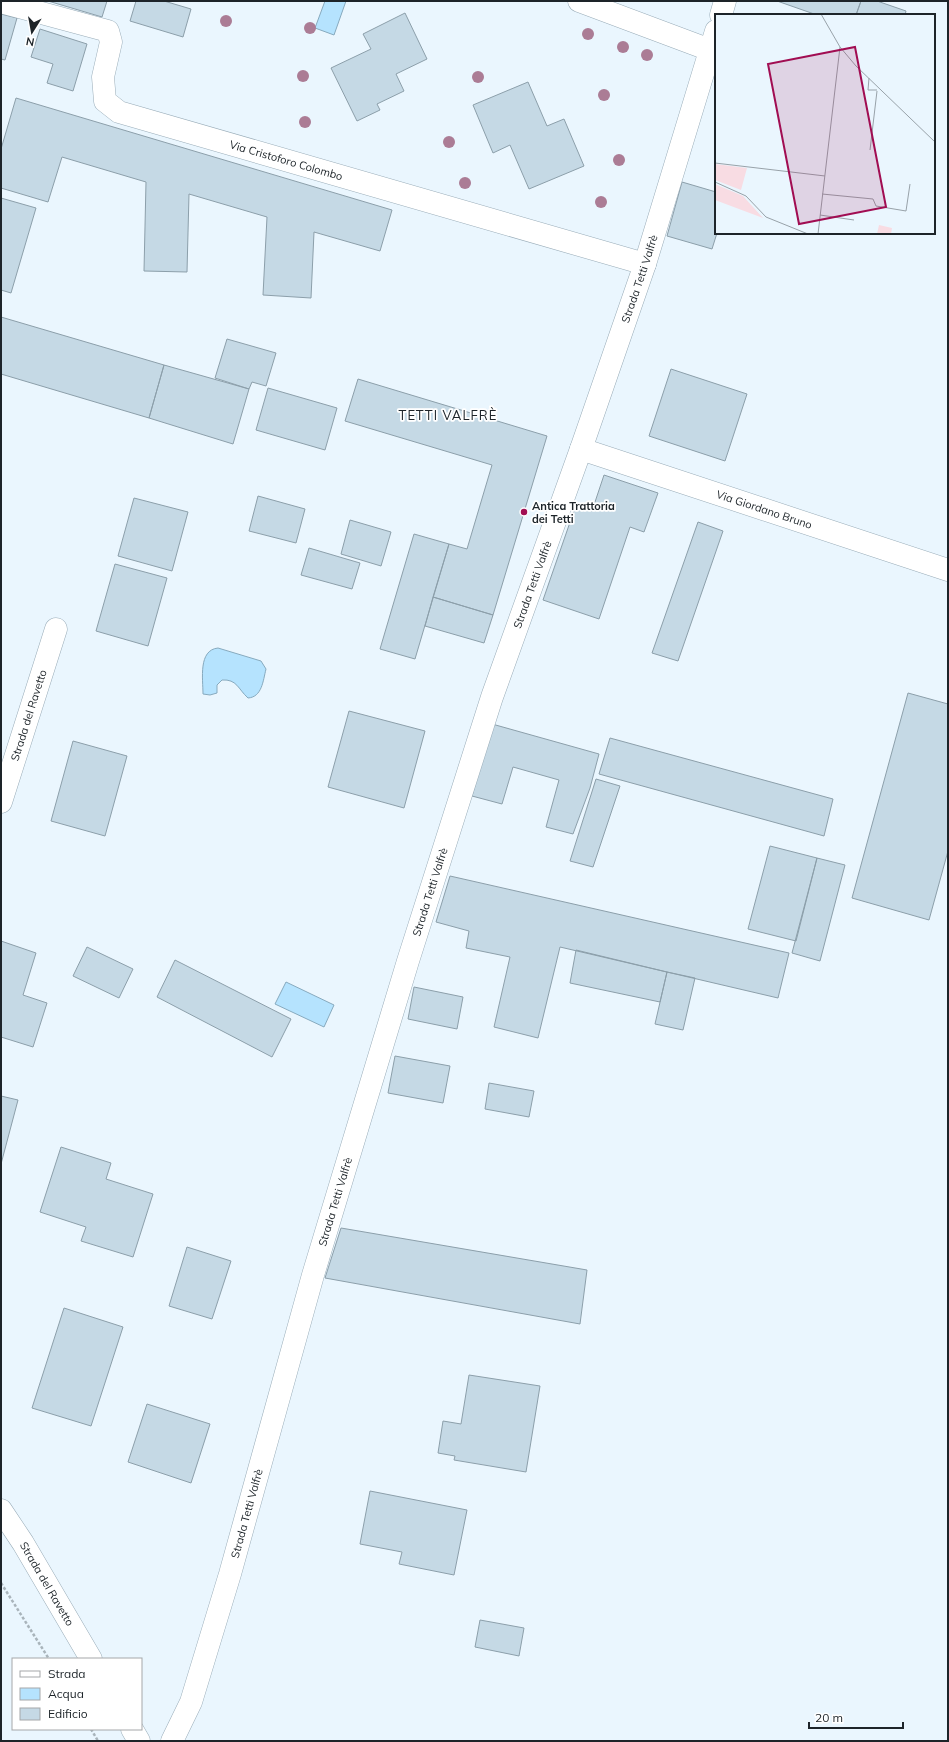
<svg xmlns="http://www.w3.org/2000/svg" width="949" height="1742" font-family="Mulish,sans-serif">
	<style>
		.water { fill: #b5e3fe; stroke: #87aabe }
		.building { fill: #c5d9e5; stroke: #8c9faa }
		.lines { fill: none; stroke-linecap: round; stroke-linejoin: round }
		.street-casing { stroke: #99acb8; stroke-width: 23 }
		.path { stroke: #a9b4bb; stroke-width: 2.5; stroke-dasharray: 3 2; stroke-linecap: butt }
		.street { stroke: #fff; stroke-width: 22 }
		.tree { fill: #ab7c95 }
		.poi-dot { fill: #a10d52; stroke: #fff; stroke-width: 1.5 }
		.labels { text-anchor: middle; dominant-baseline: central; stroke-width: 3.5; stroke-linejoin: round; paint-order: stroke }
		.street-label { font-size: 11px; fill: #1d2429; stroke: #fff }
		.poi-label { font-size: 11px; font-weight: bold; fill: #1d2429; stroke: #fff; text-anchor: start }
		.quarter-label { font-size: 13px; letter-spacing: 1px; fill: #1d2429; stroke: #fff }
		.inset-road { fill: none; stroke: #98a2a9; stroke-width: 1 }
		.view { fill: #a10d52; fill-opacity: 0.15; stroke: #a10d52; stroke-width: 2 }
		.inset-edge { fill: none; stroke: #1d2429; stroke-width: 2 }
	</style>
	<rect width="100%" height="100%" fill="#eaf6fe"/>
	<path class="water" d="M325 1H346L334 35 315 28Z
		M218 648 261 661 266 669C263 681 262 697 248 698 238 689 237 679 222 680L217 685V693L210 695 203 694C203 679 198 650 218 648Z
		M286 982 334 1005 324 1027 275 1004Z"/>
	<path class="building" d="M48 1H107L102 17Z
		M136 1H164L191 9 183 37 130 21Z
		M777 1H861L856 15H817Z
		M861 1H877L906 11 905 15H856Z
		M405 13 427 59 396 74 404 91 377 104 380 110 357 121 331 68 371 49 363 34Z
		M1 14 17 18 5 60 1 59Z
		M40 29 87 44 73 91 47 83 53 64 31 57Z
		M528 82 547 126 564 119 584 166 529 189 510 145 493 153 473 105Z
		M16 98 392 210 380 251 314 232 311 298 263 295 267 217 189 194 187 272 144 271 146 182 62 157 48 202 1 188V149Z
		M682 182 716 192 717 233 712 249 667 236Z
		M1 198 36 208 11 293 1 290Z
		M1 317 164 365 149 418 1 374Z
		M227 339 276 353 266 386 252 382 249 389 215 378Z
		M164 365 249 389 233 444 149 418Z
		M671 369 747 394 725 461 649 436Z
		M358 379 547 436 493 615 433 597 449 544 467 549 492 465 345 421Z
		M268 388 337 408 325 450 256 430Z
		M604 475 658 493 644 532 630 527 599 619 543 600 576 505 592 511Z
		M258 496 305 509 296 543 249 531Z
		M134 498 188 512 172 571 118 556Z
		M350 520 391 532 381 566 341 554Z
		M698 522 723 531 678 661 652 653Z
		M414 534 449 544 415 659 380 649Z
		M309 548 360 563 352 589 301 575Z
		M115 564 167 578 148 646 96 631Z
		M433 597 493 615 484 643 425 626Z
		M908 693 948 704V851L929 920 852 898Z
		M349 711 425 731 404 808 328 787Z
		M492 724 599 754 590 788 573 834 546 827 559 780 513 767 502 804 472 796Z
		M610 738 833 799 824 836 599 774Z
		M73 741 127 756 105 836 51 821Z
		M596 779 620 786 593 867 570 861Z
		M770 846 817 858 796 941 748 929Z
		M817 858 845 865 820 961 792 953Z
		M450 876 789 953 778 998 560 947 538 1038 494 1027 510 957 466 948 469 931 436 922Z
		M1 941 36 953 23 995 47 1003 33 1047 1 1037Z
		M87 947 133 969 119 998 73 976Z
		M576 950 667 972 660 1002 570 983Z
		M175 960 291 1019 272 1057 157 997Z
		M667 972 695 978 683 1030 655 1024Z
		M414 987 463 997 457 1029 408 1019Z
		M395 1056 450 1066 443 1103 388 1093Z
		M489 1083 534 1091 529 1117 485 1109Z
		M1 1096 18 1100 1 1164Z
		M61 1147 111 1163 106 1179 153 1194 133 1257 81 1241 86 1227 40 1212Z
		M341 1228 587 1270 580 1324 325 1278Z
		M187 1247 231 1261 212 1319 169 1306Z
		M64 1308 123 1327 91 1426 32 1408Z
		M469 1375 540 1386 526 1472 454 1460 455 1456 438 1453 443 1421 461 1424Z
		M147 1404 210 1424 191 1483 128 1462Z
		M370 1491 467 1510 454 1575 399 1564 402 1552 360 1544Z
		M480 1620 524 1628 519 1656 475 1647Z"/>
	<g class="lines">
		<defs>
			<g id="street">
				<path d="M579 1 710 50"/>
				<path id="s1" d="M1 2 108 31 111 42 103 77 105 101 119 112 645 264"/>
				<path d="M721 15 725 1"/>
				<path id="s2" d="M581 449 948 570"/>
				<path id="s3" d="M1 802 56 629"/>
				<path id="s4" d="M1 1510 23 1543 91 1659"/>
				<path d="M132 1729 139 1741"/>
				<path id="s5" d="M172 1741 191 1702 230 1574 313 1275 408 961 492 697 581 449 645 264 716 31"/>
			</g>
		</defs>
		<use href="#street" class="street-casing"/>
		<path class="path" d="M1 1583 49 1659
			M91 1729 98 1741"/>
		<use href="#street" class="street"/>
	</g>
	<g class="tree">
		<circle cx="226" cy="21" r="6"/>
		<circle cx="310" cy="28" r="6"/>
		<circle cx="588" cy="34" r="6"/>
		<circle cx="623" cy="47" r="6"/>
		<circle cx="647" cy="55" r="6"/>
		<circle cx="303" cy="76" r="6"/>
		<circle cx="478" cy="77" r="6"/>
		<circle cx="604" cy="95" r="6"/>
		<circle cx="305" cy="122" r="6"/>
		<circle cx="449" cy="142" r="6"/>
		<circle cx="619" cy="160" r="6"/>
		<circle cx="465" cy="183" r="6"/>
		<circle cx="601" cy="202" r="6"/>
	</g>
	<circle class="poi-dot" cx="524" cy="512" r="4"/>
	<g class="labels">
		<g class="street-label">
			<text stroke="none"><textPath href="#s1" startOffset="374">Via Cristoforo Colombo</textPath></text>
			<text stroke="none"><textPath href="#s5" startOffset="1536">Strada Tetti Valfrè</textPath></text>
			<text stroke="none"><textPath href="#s2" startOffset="193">Via Giordano Bruno</textPath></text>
			<text stroke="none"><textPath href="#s5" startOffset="1212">Strada Tetti Valfrè</textPath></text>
			<text stroke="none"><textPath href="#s3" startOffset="91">Strada del Ravetto</textPath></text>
			<text stroke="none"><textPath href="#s5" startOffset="888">Strada Tetti Valfrè</textPath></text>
			<text stroke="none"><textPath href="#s5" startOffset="564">Strada Tetti Valfrè</textPath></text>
			<text stroke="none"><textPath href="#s5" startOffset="240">Strada Tetti Valfrè</textPath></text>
			<text stroke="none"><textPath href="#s4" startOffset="87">Strada del Ravetto</textPath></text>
		</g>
		<g class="poi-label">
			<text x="532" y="506">Antica Trattoria<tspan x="532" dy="13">dei Tetti</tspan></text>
		</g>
		<g class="quarter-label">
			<text x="448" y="415">TETTI VALFRÈ</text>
		</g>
	</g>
	<g transform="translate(715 14)">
		<rect width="220" height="220" fill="#eaf6fe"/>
		<path d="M0 150 32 154 26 176 0 166ZM0 170 28 182 48 204 0 186ZM164 211 177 214 176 220H162Z" fill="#f8dce3"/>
		<path class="inset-road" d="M106 0 125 33 141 52 220 128M154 64 153 76H162M155 136 162 77M0 149 110 162M0 168 31 182 51 203 93 220M107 180 158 185 161 192 191 197 195 170M105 201 139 206M103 220 125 33"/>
		<path class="view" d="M140 33 171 193 84 210 53 50Z"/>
		<rect width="220" height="220" class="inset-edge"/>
	</g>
	<rect width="949" height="1742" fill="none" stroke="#1d2429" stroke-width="4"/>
	<rect x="12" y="1658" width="130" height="72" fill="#ffffff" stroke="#a5a7a9"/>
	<rect x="20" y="1671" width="20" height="6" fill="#ffffff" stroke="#a5a7a9"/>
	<text x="48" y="1678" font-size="12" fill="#1d2429">Strada</text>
	<rect x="20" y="1688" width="20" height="12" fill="#b5e3fe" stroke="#a5a7a9"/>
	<text x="48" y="1698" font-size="12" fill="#1d2429">Acqua</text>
	<rect x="20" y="1708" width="20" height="12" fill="#c5d9e5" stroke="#a5a7a9"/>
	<text x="48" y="1718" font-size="12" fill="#1d2429">Edificio</text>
	<g transform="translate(32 32) rotate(191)" stroke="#ffffff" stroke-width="3" paint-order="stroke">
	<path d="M0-3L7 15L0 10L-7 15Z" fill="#1d2429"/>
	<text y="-6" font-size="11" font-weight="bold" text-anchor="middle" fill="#1d2429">N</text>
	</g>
	<path d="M809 1722v6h94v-6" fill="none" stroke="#1d2429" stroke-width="2"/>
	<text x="815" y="1722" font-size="12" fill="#1d2429" stroke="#ffffff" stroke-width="3" paint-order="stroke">20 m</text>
</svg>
